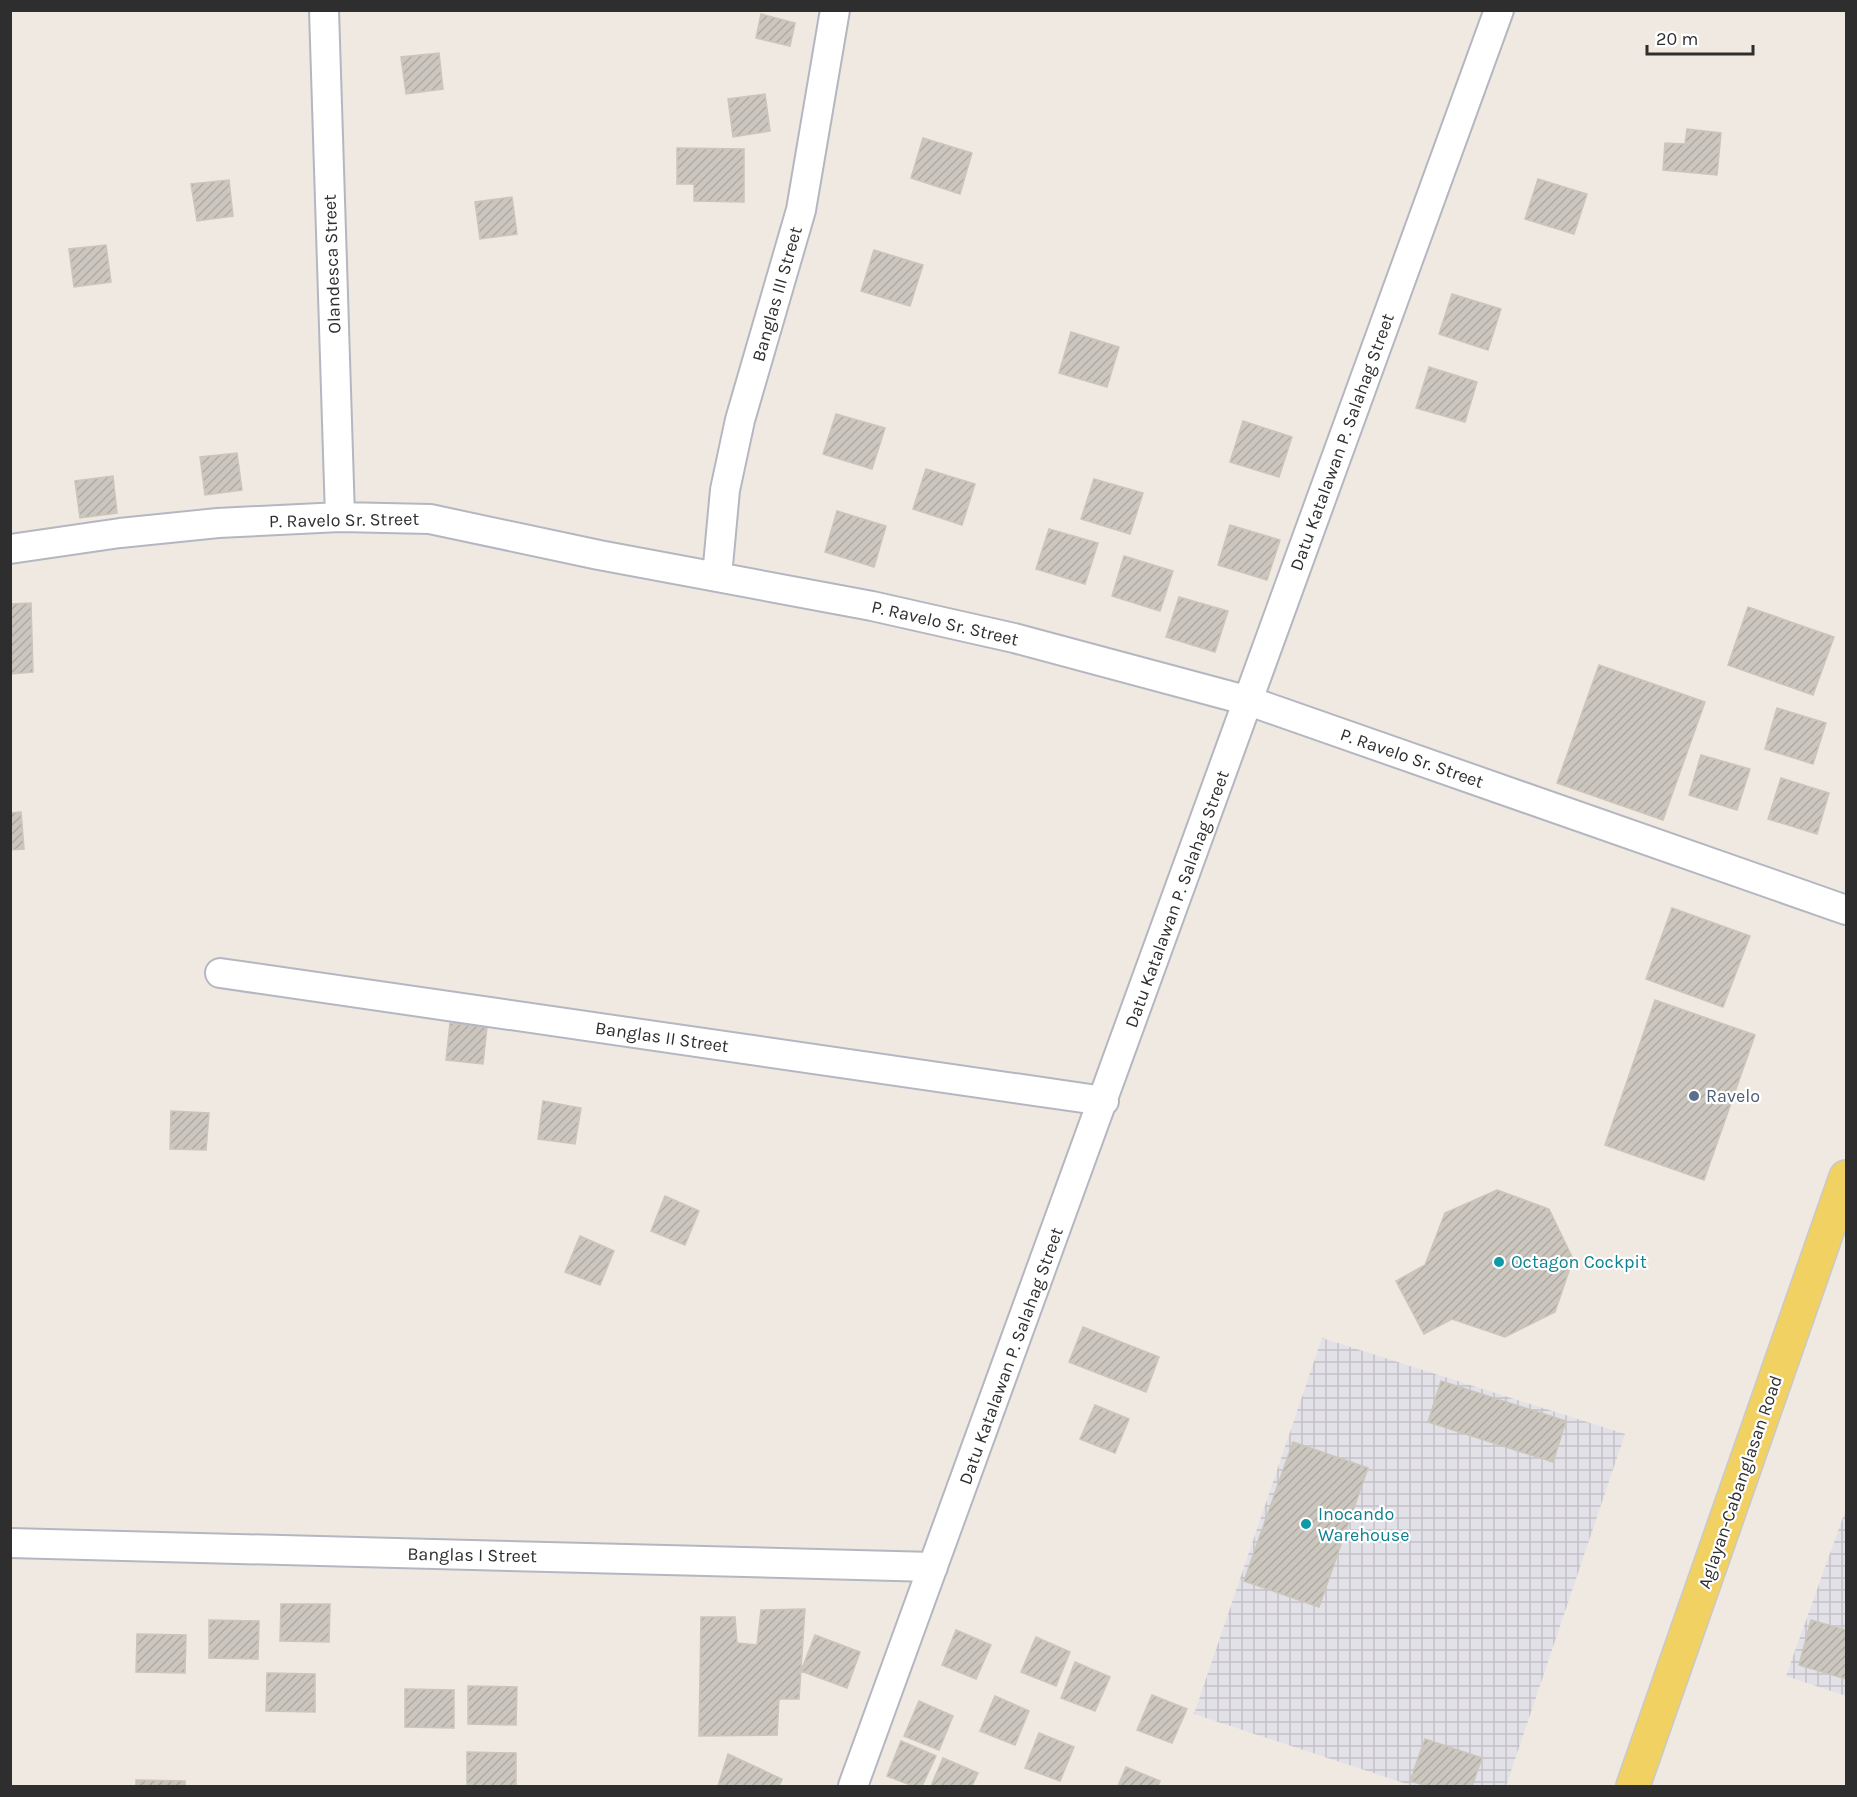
<svg xmlns="http://www.w3.org/2000/svg" width="1857" height="1797" font-family="Karla,sans-serif">
	<style>
		.industrial { fill: url(#industrial-grid) }
		.building { fill: url(#building-hatch); stroke: #cbc5ba; stroke-width: 1.5 }
		.lines { fill: none; stroke-linecap: round; stroke-linejoin: round }
		.street-casing { stroke: #b4b7c1; stroke-width: 32 }
		.primary-casing { stroke: #c9c9c9; stroke-width: 36 }
		.street { stroke: #fff; stroke-width: 28 }
		.primary { stroke: #f2d163; stroke-width: 33 }
		.service-dot { fill: #5c6f8a; stroke: #fff; stroke-width: 2 }
		.culture-dot { fill: #0f9aa8; stroke: #fff; stroke-width: 2 }
		.labels { text-anchor: middle; dominant-baseline: central; stroke-width: 4.5; stroke-linejoin: round; paint-order: stroke }
		.street-label { font-size: 18px; fill: #2e2e2e; stroke: #fff }
		.service-label { font-size: 18px; fill: #4e5e75; stroke: #fff; text-anchor: start }
		.culture-label { font-size: 18px; fill: #0d838f; stroke: #fff; text-anchor: start }
	</style>
	<defs>
		<pattern id="industrial-grid" width="8" height="8" patternUnits="userSpaceOnUse" patternTransform="scale(1.5)"><rect width="8" height="8" fill="#e3e1e8"/><path d="M0 4h8M4 0v8" fill="none" stroke="#c3c1c7"/></pattern>
		<pattern id="building-hatch" width="6" height="6" patternUnits="userSpaceOnUse" patternTransform="scale(1.5)"><rect width="6" height="6" fill="#cbc7bf"/><path d="M-1 1l2-2M0 6l6-6M5 7l2-2" fill="none" stroke="#afaba4"/></pattern>
	</defs>
	<rect width="100%" height="100%" fill="#efe9e1"/>
	<path class="industrial" d="M1322 1338 1625 1434 1506 1786H1413L1194 1714Z
		M1846 1509V1696L1786 1676Z"/>
	<path class="building" d="M761 14 795 23 790 46 756 38Z
		M439 53 443 89 406 94 401 57Z
		M765 94 770 131 733 137 728 99Z
		M1687 129 1721 133 1717 175 1663 170 1665 143 1685 144Z
		M923 138 972 153 960 194 911 178Z
		M677 148 744 149V202L694 201V184H677Z
		M1538 179 1587 194 1574 234 1525 219Z
		M229 180 233 216 197 221 191 184Z
		M512 197 517 234 480 239 475 202Z
		M106 245 111 282 74 287 69 249Z
		M874 250 923 265 910 306 861 291Z
		M1452 294 1501 309 1488 350 1439 334Z
		M1071 332 1119 347 1107 387 1059 373Z
		M1429 367 1477 382 1465 422 1416 408Z
		M836 414 885 428 872 469 823 454Z
		M1243 421 1292 437 1279 477 1230 462Z
		M237 453 242 490 205 495 200 457Z
		M926 469 975 484 962 525 913 509Z
		M113 476 117 513 80 518 75 481Z
		M1094 479 1143 493 1130 534 1081 519Z
		M837 511 886 526 874 567 825 552Z
		M1230 525 1280 540 1267 580 1218 565Z
		M1049 529 1098 543 1085 584 1036 569Z
		M1124 556 1173 571 1160 611 1112 596Z
		M1179 597 1228 611 1215 652 1166 637Z
		M31 603 33 672 10 674V604Z
		M1748 607 1834 637 1813 695 1728 665Z
		M1599 665 1705 702 1663 820 1557 783Z
		M1777 708 1826 723 1813 764 1765 749Z
		M1701 755 1750 769 1737 810 1689 795Z
		M1781 778 1829 793 1817 834 1768 819Z
		M21 812 24 849 10 850V813Z
		M1672 908 1750 936 1723 1007 1646 979Z
		M1655 1000 1755 1035 1704 1180 1605 1145Z
		M450 1023 487 1027 483 1064 446 1060Z
		M543 1101 581 1108 575 1144 538 1139Z
		M171 1111 209 1113 206 1150 170 1149Z
		M1497 1190 1549 1209 1573 1259 1555 1312 1505 1337 1452 1319 1424 1334 1396 1281 1425 1265 1445 1213Z
		M665 1196 699 1211 685 1245 651 1231Z
		M580 1236 614 1251 600 1285 565 1272Z
		M1083 1327 1159 1357 1146 1392 1069 1362Z
		M1441 1381 1566 1421 1553 1462 1428 1422Z
		M1095 1405 1129 1419 1115 1453 1080 1439Z
		M1293 1442 1368 1468 1319 1607 1244 1581Z
		M281 1604H330L329 1642 280 1641Z
		M805 1609 799 1699H779L777 1735 699 1736 701 1617H735L737 1643 757 1645 761 1610Z
		M209 1620 259 1621 258 1659 209 1658Z
		M1811 1620 1846 1630V1679L1799 1665Z
		M956 1630 991 1645 976 1679 942 1665Z
		M137 1634 186 1635 185 1673 136 1672Z
		M815 1635 860 1652 847 1688 801 1671Z
		M1036 1637 1070 1652 1056 1686 1021 1672Z
		M1075 1662 1110 1677 1095 1711 1061 1698Z
		M267 1673 315 1674V1712L266 1711Z
		M468 1686 517 1687 516 1725 468 1724Z
		M405 1689 454 1690V1728L405 1727Z
		M1152 1695 1187 1709 1172 1743 1137 1730Z
		M995 1696 1029 1711 1015 1745 980 1731Z
		M919 1701 953 1716 939 1750 904 1736Z
		M1039 1733 1074 1747 1060 1781 1025 1768Z
		M1425 1739 1482 1758 1472 1786H1427L1410 1781Z
		M901 1741 936 1756 922 1786H913L887 1776Z
		M467 1752 516 1753V1786H467Z
		M728 1754 782 1779 779 1786H718Z
		M943 1758 978 1773 972 1786H931Z
		M1126 1767 1160 1781 1158 1786H1118Z
		M136 1780 185 1781V1786H136Z"/>
	<g class="lines">
		<defs>
			<path id="street" d="M324 10 340 517
				M10 549 120 533 218 523 340 517 430 519 599 555 872 606 1014 638 1249 701 1846 910
				M717 576 725 490 740 420 801 210 835 10
				M220 973 1104 1101
				M10 1543 933 1567
				M853 1786 1499 10"/>
			<path id="primary" d="M1633 1786 1846 1177"/>
		</defs>
		<use href="#street" class="street-casing"/>
		<use href="#primary" class="primary-casing"/>
		<use href="#street" class="street"/>
		<use href="#primary" class="primary"/>
	</g>
	<circle class="service-dot" cx="1694" cy="1096" r="6"/>
	<g class="culture-dot">
		<circle cx="1499" cy="1262" r="6"/>
		<circle cx="1306" cy="1524" r="6"/>
	</g>
	<g class="labels">
		<g class="street-label">
			<text transform="translate(332 264) rotate(-92)">Olandesca Street</text>
			<text transform="translate(777 294) rotate(-74)">Banglas III Street</text>
			<text transform="translate(1342 442) rotate(-70)">Datu Katalawan P. Salahag Street</text>
			<text transform="translate(344 520) rotate(-1)">P. Ravelo Sr. Street</text>
			<text transform="translate(945 623) rotate(13)">P. Ravelo Sr. Street</text>
			<text transform="translate(1412 758) rotate(19)">P. Ravelo Sr. Street</text>
			<text transform="translate(1177 899) rotate(-70)">Datu Katalawan P. Salahag Street</text>
			<text transform="translate(662 1037) rotate(8)">Banglas II Street</text>
			<text transform="translate(1011 1356) rotate(-70)">Datu Katalawan P. Salahag Street</text>
			<text transform="translate(1740 1482) rotate(-71)">Aglayan-Cabanglasan Road</text>
			<text transform="translate(472 1555) rotate(1)">Banglas I Street</text>
		</g>
		<g class="service-label">
			<text x="1706" y="1096">Ravelo</text>
		</g>
		<g class="culture-label">
			<text x="1511" y="1262">Octagon Cockpit</text>
			<text x="1318" y="1514">Inocando<tspan x="1318" dy="21">Warehouse</tspan></text>
		</g>
	</g>
	<rect width="1857" height="1797" fill="none" stroke="#2e2e2e" stroke-width="24"/>
	<path d="M1647 45v9h106v-9" fill="none" stroke="#2e2e2e" stroke-width="3"/>
	<text x="1656" y="45" font-size="18" fill="#2e2e2e" stroke="#ffffff" stroke-width="4.5" paint-order="stroke">20 m</text>
</svg>
